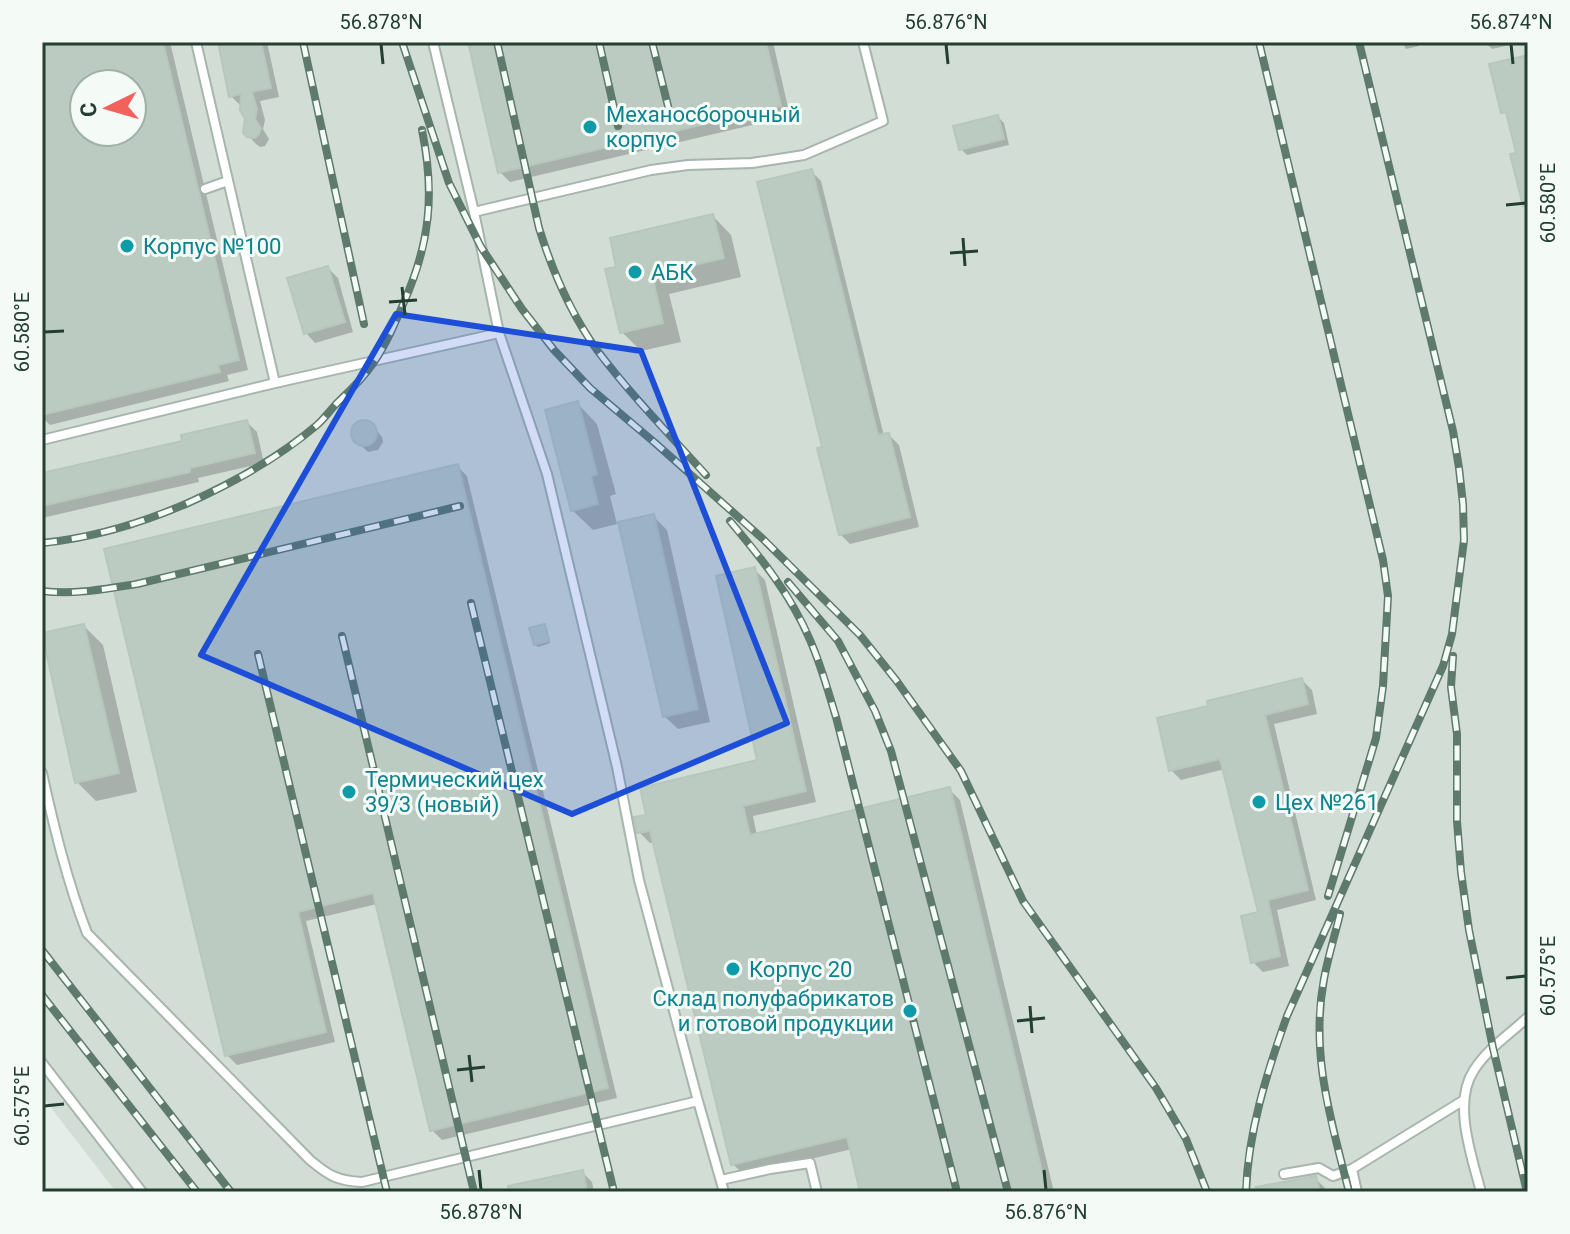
<svg xmlns="http://www.w3.org/2000/svg" width="1570" height="1234" font-family="Roboto,sans-serif">
	<style>
		.built { fill: #d2ddd6; fill-rule: evenodd }
		.shadow { fill: #0003; fill-rule: evenodd }
		.building { fill: #bccbc2; stroke: #b6c7bc; stroke-width: 2; fill-rule: evenodd }
		.lines { fill: none; stroke-linecap: round; stroke-linejoin: round }
		.service-casing { stroke: #a6b5ad; stroke-width: 12 }
		.service { stroke: #fff; stroke-width: 8 }
		.rail-casing { stroke: #5d7a6c; stroke-width: 8 }
		.rail { stroke: #f4faf6; stroke-width: 5; stroke-dasharray: 15; stroke-linecap: butt }
		.marked { fill: #1d4ed8; fill-opacity: 0.2; stroke: #1d4ed8; stroke-width: 6; stroke-linejoin: round }
		.ticks { fill: none; stroke: #233f31; stroke-width: 3 }
		.culture-dot { fill: #0f9aa8; stroke: #f4faf6; stroke-width: 3 }
		.labels { text-anchor: middle; dominant-baseline: central; stroke-width: 6; stroke-linejoin: round; paint-order: stroke }
		.culture-label { font-size: 22px; fill: #0d838f; stroke: #f4faf6; text-anchor: start }
		.neatline { fill: none; stroke: #233f31; stroke-width: 3 }
		.ticks-label { font-size: 20px; text-anchor: middle; fill: #233f31 }
	</style>
	<rect width="100%" height="100%" fill="#e4ede7"/>
	<path class="built" d="M42 42H1528V1192H116L42 1096ZM84 84H132V132H84Z"/>
	<path class="shadow" d="M42 42H170L248 370 227 375 229 381 50 425 45 420H42ZM84 84H132V132H84Z
		M220 42H267L279 97 260 101 265 120 263 129 269 139 265 146 260 147 256 144 247 134V119L242 105H240L231 96Z
		M470 42H773L790 116 510 182 500 172Z
		M1402 42H1418L1419 46 1406 49Z
		M1485 42H1523L1492 49Z
		M998 117 1004 123 1009 145 967 155 961 149Z
		M811 171 821 181 884 436 889 435 899 445 919 527 850 544 840 534 825 448Z
		M713 216 731 235 741 277 669 294 681 342 641 351 622 332 619 268Z
		M328 268 338 278 353 332 315 343 306 333Z
		M577 403 597 424 616 494 610 496 617 524 593 530 572 510Z
		M247 422 257 432 264 463 198 478 199 482 42 518V475L185 442Z
		M362 422 372 425 382 437 383 442 378 450 368 452 355 440 353 433 356 426Z
		M457 466 467 476 617 1098 442 1140 432 1130 377 904 306 921 335 1042 237 1065 227 1055Z
		M653 516 667 530 710 722 678 729 664 716Z
		M754 569 765 580 816 802 753 816 757 836 950 790 960 800 1054 1192H863L852 1149 744 1175 733 1164 655 842 650 843 639 832 649 816 760 761Z
		M84 626 103 645 137 792 96 801 77 782Z
		M544 626 547 629 550 643 538 647 535 644Z
		M1302 680 1312 690 1317 714 1274 724 1316 900 1277 910 1289 966 1263 972 1253 962 1260 914 1225 769 1181 780 1171 770 1210 707Z
		M582 1172 592 1182 594 1192H495Z
		M1315 1178 1325 1188 1326 1192H1253V1190L1282 1183Z"/>
	<path class="building" d="M42 42H163L239 360 218 365 220 372 42 415ZM84 84H132V132H84Z
		M218 42H261L271 88 252 92 257 109 255 119 261 128 259 134 255 138 247 137 243 133 245 119 240 110 241 94 229 97Z
		M468 42H766L781 106 498 173Z
		M1528 55V206H1523L1510 154 1516 153 1506 112 1501 113 1489 64Z
		M998 115 1004 139 959 150 953 126Z
		M812 169 878 435 889 433 910 517 839 535 817 448 822 447 757 182Z
		M713 214 724 258 652 275 663 323 620 333 605 269 616 267 610 238Z
		M328 266 345 322 304 334 287 278Z
		M578 401 597 474 591 476 598 504 571 511 545 410Z
		M351 433a13 13 0 1 1 26 0a13 13 0 1 1-26 0Z
		M247 420 255 453 190 468V472L42 506V473L182 441 181 435Z
		M458 464 608 1088 430 1131 373 893 298 912 326 1032 225 1056 104 549Z
		M654 514 698 709 663 717 618 522Z
		M755 567 806 791 743 806 750 835 950 787 1047 1192H860L847 1137 731 1165 650 831 637 833 634 817 646 815 640 788 757 760 716 576Z
		M84 624 119 773 75 783 42 633Z
		M545 624 549 641 534 645 529 628Z
		M1302 678 1308 704 1265 715 1308 890 1268 900 1280 956 1251 963 1241 916 1258 912 1220 759 1169 771 1157 718 1208 706 1207 701Z
		M583 1170 587 1192H509L508 1186Z
		M1316 1176 1320 1192H1257L1256 1187Z"/>
	<g class="lines">
		<defs>
			<path id="service" d="M196 42 275 383
				M205 189 228 181
				M474 212 651 170 688 165 752 163 804 155 883 121 863 42
				M42 440 275 383 499 333 474 212 433 42
				M42 773C54 827 67 881 87 933L310 1160C328 1175 337 1181 362 1182L698 1101 639 880 617 767 547 474 499 333
				M42 1063 142 1192
				M698 1101 724 1192
				M1352 1169 1464 1100
				M1284 1174 1319 1168 1333 1176 1352 1169 1357 1192
				M721 1180 770 1169 810 1163 817 1192
				M1481 1192C1472 1157 1452 1103 1474 1070 1488 1048 1510 1034 1528 1017"/>
		</defs>
		<use href="#service" class="service-casing"/>
		<use href="#service" class="service"/>
		<defs>
			<path id="rail" d="M303 42 364 324
				M402 42 449 183 481 247 522 309 554 350 590 388 654 442 763 539 860 635 896 680 961 771 1023 901 1156 1088 1186 1139 1207 1192
				M497 42 539 228C552 270 571 314 597 350 630 394 669 434 706 475
				M599 42 618 126
				M652 42 671 118
				M1259 42 1383 560 1388 596 1383 686 1376 738 1328 896
				M730 521C761 558 791 595 810 640 821 665 828 691 836 717L957 1192
				M42 543C92 538 142 523 188 503 235 482 278 458 317 425 325 418 331 409 338 402 351 390 364 377 374 362 387 343 395 323 404 302 430 243 435 194 422 130
				M788 582 838 641 875 711 891 751 1008 1192
				M42 591C74 595 105 589 137 584L460 506
				M471 603 614 1192
				M342 636 474 1192
				M258 654 387 1192
				M1453 656 1451 687 1457 734V821L1461 872 1469 930 1493 1048 1527 1192
				M1340 914C1335 935 1328 957 1324 979 1310 1054 1331 1120 1349 1192
				M42 950 231 1192
				M42 995 197 1192
				M1246 1192C1248 1132 1267 1072 1287 1016L1443 666 1452 634 1464 540 1463 504 1459 468 1453 431 1359 42"/>
		</defs>
		<use href="#rail" class="rail-casing"/>
		<use href="#rail" class="rail"/>
	</g>
	<path class="marked" d="M396 314 641 351 787 723 572 814 201 655Z"/>
	<path class="ticks" d="M381 44 383 64M946 44 948 64M1511 44 1513 64M1506 205 1526 203M963 238 965 266M950 253 978 251M402 287 405 315M389 302 417 300M44 332 64 331M1506 978 1526 976M1030 1006 1032 1033M1017 1021 1045 1018M469 1055 472 1082M457 1070 485 1067M44 1106 64 1104M479 1170 481 1190M1044 1170 1046 1190"/>
	<g class="culture-dot">
		<circle cx="590" cy="127" r="8"/>
		<circle cx="127" cy="246" r="8"/>
		<circle cx="635" cy="272" r="8"/>
		<circle cx="349" cy="792" r="8"/>
		<circle cx="1259" cy="802" r="8"/>
		<circle cx="733" cy="969" r="8"/>
		<circle cx="910" cy="1011" r="8"/>
	</g>
	<g class="labels">
		<g class="culture-label">
			<text x="606" y="114">Механосборочный<tspan x="606" dy="25">корпус</tspan></text>
			<text x="143" y="246">Корпус №100</text>
			<text x="651" y="272">АБК</text>
			<text x="365" y="779">Термический цех<tspan x="365" dy="25">39/3 (новый)</tspan></text>
			<text x="1275" y="802">Цех №261</text>
			<text x="749" y="969">Корпус 20</text>
			<text x="894" y="998" text-anchor="end">Склад полуфабрикатов<tspan x="894" dy="25">и готовой продукции</tspan></text>
		</g>
	</g>
	<rect width="1570" height="1234" fill="none" stroke="#f4faf6" stroke-width="88"/>
	<g transform="translate(108 108) rotate(265)"><circle r="38" fill="#f4faf6" stroke="#a0afa7" stroke-width="2"/>
	<path d="M0-6L14 30L0 20L-14 30Z" fill="#f3615c"/>
	<text y="-12" font-size="22" font-weight="bold" text-anchor="middle" fill="#233f31">С</text>
	</g>
	<rect x="44" y="44" width="1482" height="1146" class="neatline"/>
	<g class="ticks-label">
		<text x="381" y="29">56.878°N</text>
		<text x="946" y="29">56.876°N</text>
		<text x="1511" y="29">56.874°N</text>
		<text transform="translate(1548 203) rotate(-90)" y="7">60.580°E</text>
		<text transform="translate(22 332) rotate(-90)" y="7">60.580°E</text>
		<text transform="translate(1548 976) rotate(-90)" y="7">60.575°E</text>
		<text transform="translate(22 1106) rotate(-90)" y="7">60.575°E</text>
		<text x="481" y="1219">56.878°N</text>
		<text x="1046" y="1219">56.876°N</text>
	</g>
</svg>
